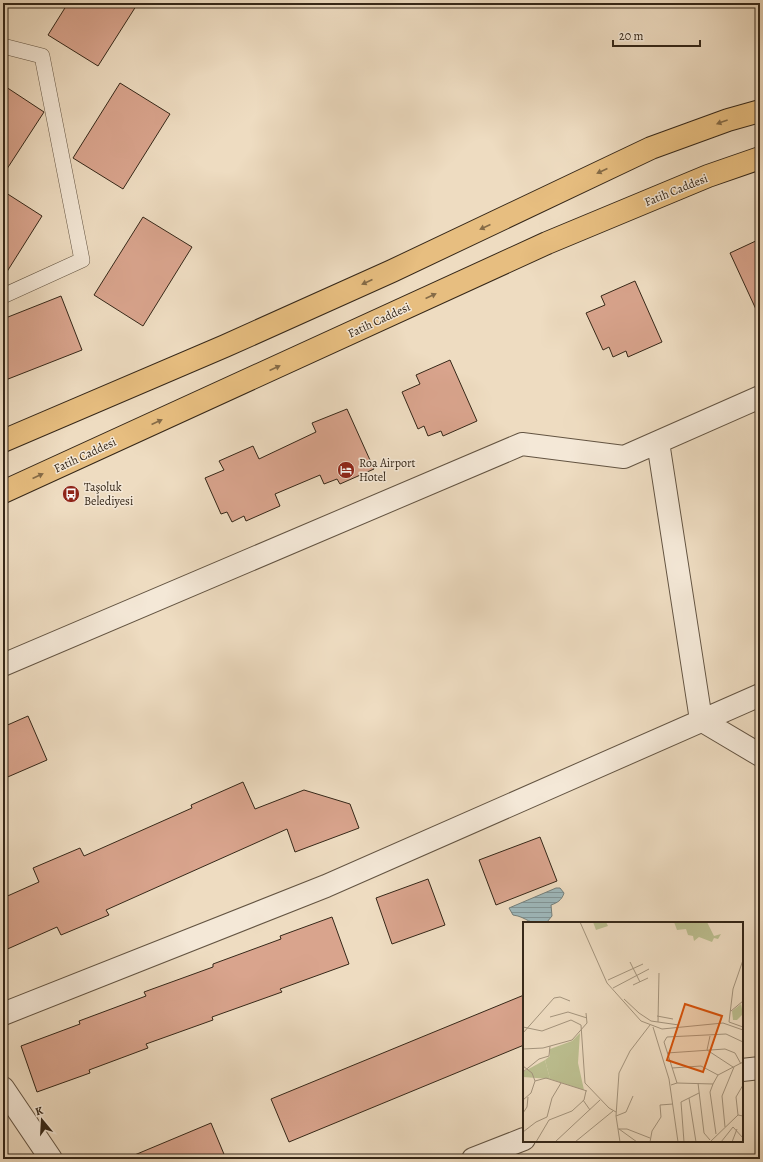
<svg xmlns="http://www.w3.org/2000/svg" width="763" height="1162" font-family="Alegreya,serif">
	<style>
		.water { fill: url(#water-rules); stroke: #747f7b }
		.building { fill: #d9a48d; stroke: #352718 }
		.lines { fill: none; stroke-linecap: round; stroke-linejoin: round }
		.service-casing { stroke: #635442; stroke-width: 16 }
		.minor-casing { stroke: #635442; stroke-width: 24 }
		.primary-casing { stroke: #352718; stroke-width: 24 }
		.service { stroke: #f4e8d7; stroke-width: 15 }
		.minor { stroke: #f4e8d7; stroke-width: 22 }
		.primary { stroke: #e7be80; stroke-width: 22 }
		.oneway { fill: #856b47 }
		.labels { text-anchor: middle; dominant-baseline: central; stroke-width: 3; stroke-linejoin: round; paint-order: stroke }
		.street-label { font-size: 12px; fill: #352718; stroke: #f4e8d7 }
		.poi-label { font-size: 12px; fill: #352718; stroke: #f4e8d7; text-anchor: start }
		.inset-road { fill: none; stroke: #a4947d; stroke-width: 1 }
		.view { fill: #d6540d; fill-opacity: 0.15; stroke: #d6540d; stroke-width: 2 }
		.inset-edge { fill: none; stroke: #352718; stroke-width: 2 }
	</style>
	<defs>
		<pattern id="water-rules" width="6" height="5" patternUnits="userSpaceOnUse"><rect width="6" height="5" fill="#9eb9bd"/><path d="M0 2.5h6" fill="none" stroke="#829699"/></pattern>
	</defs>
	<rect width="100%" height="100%" fill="#eedcc1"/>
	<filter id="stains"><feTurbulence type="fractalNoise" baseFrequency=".005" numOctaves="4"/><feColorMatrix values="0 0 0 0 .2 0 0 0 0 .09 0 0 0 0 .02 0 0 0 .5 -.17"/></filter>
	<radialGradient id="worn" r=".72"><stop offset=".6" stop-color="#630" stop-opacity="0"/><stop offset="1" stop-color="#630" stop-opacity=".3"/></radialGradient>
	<path class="water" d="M556 888H560L564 893C562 900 557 903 551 905L552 916 547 922C528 926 528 917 513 915L509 908Z"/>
	<path class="building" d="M68 3H138L98 66 48 35Z
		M120 83 170 114 123 189 73 158Z
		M3 85 44 112 3 175Z
		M3 191 42 216 3 278Z
		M143 217 192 247 143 326 94 295Z
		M760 239V318L730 253Z
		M635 281 662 342 628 357 626 351 613 357 609 347 603 350 586 313 605 305 601 296Z
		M61 296 82 350 3 381V319Z
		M450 360 477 421 443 436 441 431 428 436 424 426 418 429 402 392 420 384 416 375Z
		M347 409 374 469 340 484 337 479 324 484 320 475 275 494 280 506 246 521 244 516 232 522 227 512 221 514 205 478 224 470 219 461 253 446 259 459 316 432 312 423Z
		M28 716 47 760 3 779V727Z
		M243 782 255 809 304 790 350 804 359 828 295 852 287 829 106 910 109 915 61 935 57 927 3 951V898L39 882 33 868 80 848 84 856 192 808 191 805Z
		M540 837 557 881 496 905 479 860Z
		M428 879 445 925 392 944 376 898Z
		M332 917 349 964 280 989 282 992 212 1017 213 1020 146 1044 148 1048 89 1070 90 1073 37 1092 21 1046 80 1024 79 1021 146 996 144 992 213 967V964L281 939 280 936Z
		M524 995V1045L289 1142 271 1099Z
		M211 1123 226 1159H125Z"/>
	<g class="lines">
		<defs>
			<path id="service" d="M3 46 42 56 82 260 3 296"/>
			<path id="minor" d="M658 442 701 720 760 755
				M3 665 522 444 624 457 760 397
				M3 1014 326 886 760 695
				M742 1070 760 1068
				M3 1088 51 1159
				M473 1159 524 1139"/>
			<path id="primary" d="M3 441 225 346 392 271 651 148 728 120 760 111
				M3 492 547 243 708 176 760 158"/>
		</defs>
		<use href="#service" class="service-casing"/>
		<use href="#minor" class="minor-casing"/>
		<use href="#primary" class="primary-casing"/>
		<use href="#service" class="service"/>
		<use href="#minor" class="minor"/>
		<use href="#primary" class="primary"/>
	</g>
	<defs><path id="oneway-solid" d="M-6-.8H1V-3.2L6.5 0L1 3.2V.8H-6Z"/></defs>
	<g class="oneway">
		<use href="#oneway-solid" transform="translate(722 122) rotate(160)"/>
		<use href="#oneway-solid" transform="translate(602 171) rotate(155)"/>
		<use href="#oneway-solid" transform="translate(485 227) rotate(155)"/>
		<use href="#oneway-solid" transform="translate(367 282) rotate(156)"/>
		<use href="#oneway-solid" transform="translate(431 296) rotate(-25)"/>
		<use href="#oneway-solid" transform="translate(275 368) rotate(-25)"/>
		<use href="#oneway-solid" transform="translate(157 422) rotate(-25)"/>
		<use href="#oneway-solid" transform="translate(38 476) rotate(-25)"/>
	</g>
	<defs>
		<symbol id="hotel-disc" viewBox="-11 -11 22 22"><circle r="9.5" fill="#8f2418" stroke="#f4e8d7"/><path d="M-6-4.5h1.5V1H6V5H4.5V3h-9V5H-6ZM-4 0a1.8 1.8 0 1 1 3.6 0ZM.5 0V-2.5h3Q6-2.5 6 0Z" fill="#fff"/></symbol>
		<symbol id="bus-disc" viewBox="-11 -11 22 22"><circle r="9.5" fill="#8f2418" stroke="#f4e8d7"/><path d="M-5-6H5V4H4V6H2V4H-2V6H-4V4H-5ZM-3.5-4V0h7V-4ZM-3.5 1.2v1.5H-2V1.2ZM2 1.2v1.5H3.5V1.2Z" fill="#fff"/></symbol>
	</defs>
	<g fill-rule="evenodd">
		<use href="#hotel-disc" x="336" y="460" width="20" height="20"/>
		<use href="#bus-disc" x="61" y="484" width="20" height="20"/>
	</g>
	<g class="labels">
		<g class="street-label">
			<text transform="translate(676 190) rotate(-22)">Fatih Caddesi</text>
			<text transform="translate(379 320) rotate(-25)">Fatih Caddesi</text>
			<text transform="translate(85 455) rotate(-25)">Fatih Caddesi</text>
		</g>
		<g class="poi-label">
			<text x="359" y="463">Roa Airport<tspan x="359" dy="14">Hotel</tspan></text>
			<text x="84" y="487">Taşoluk<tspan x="84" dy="14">Belediyesi</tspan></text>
		</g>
	</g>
	<g transform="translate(523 922)">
		<rect width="220" height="220" fill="#eedcc1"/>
		<path d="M218 82 220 92 214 98H210L209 89ZM57 111 55 141 61 168 27 157 22 138 27 134V127L49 119Z" fill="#bcbf90"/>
		<path d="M70 0H83L85 4 73 8ZM151 0H184L191 14 198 12 195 17 191 16 189 20 176 15 171 19 170 14 165 13 163 7 154 8Z" fill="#bcbf90"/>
		<path d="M22 138 27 157 0 155V150Z" fill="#bcbf90"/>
		<path class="inset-road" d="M57 0 84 61 118 99 139 107 200 101 220 108M107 40 117 60M85 58 120 42M110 63 125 56M90 66 126 47M101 77 116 91 128 99 156 103M208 89 220 79M134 94 150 97M27 95 45 90 64 96M135 100 136 51M206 100 210 67 220 38M206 100 220 105M0 105 19 109 48 98 58 103 62 161 86 186 93 190M130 105 146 157 155 220M0 111 31 76 37 75 47 79M187 114 184 128 210 145M0 127 20 126 49 118 64 101 63 91M144 131 202 127 212 131 218 142M0 144 9 151 12 159 8 171 0 178M149 146 178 144 195 153M0 150 16 137 26 134 27 124M12 159 23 156 64 169M154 161 141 120 144 115 203 112 220 120M175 161 181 211 187 218M190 162 187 170 193 212M148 163 154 161 190 162 195 153 220 140M166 176 173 220M60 178 67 188M0 191 4 185 5 175M215 193 213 175 220 163M93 194 103 190 110 174M24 195 29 176 38 161M202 205 199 174 211 145M95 207H104L127 216M96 207 114 220M0 210 13 200 24 195M13 220 26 198 49 189 61 178 63 169M32 220 77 178M52 220 90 189M97 220 93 194 96 151 107 129 127 103M127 220 129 209 138 195 137 183 150 182M161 220 158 180 176 171M187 220 215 193 220 194M198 220 210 205 220 216M209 220 214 207"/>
		<path class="view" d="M162 82 199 94 180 150 144 138Z"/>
		<rect width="220" height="220" class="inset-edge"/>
	</g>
	<rect width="763" height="1162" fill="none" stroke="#eedcc1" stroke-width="16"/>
	<rect x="4" y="4" width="755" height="1154" fill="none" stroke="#352718" stroke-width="2"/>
	<rect x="8" y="8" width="747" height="1146" fill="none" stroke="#352718"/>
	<g transform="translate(42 1120) rotate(342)" stroke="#f4e8d7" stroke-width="3" paint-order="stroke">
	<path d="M0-3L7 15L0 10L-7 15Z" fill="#352718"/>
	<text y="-6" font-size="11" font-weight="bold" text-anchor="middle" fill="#352718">K</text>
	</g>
	<path d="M613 40v6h87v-6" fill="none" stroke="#352718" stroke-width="2"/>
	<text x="619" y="40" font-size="12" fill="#352718" stroke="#f4e8d7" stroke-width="3" paint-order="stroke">20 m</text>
	<rect width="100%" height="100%" filter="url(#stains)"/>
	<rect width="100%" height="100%" fill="url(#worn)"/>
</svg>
